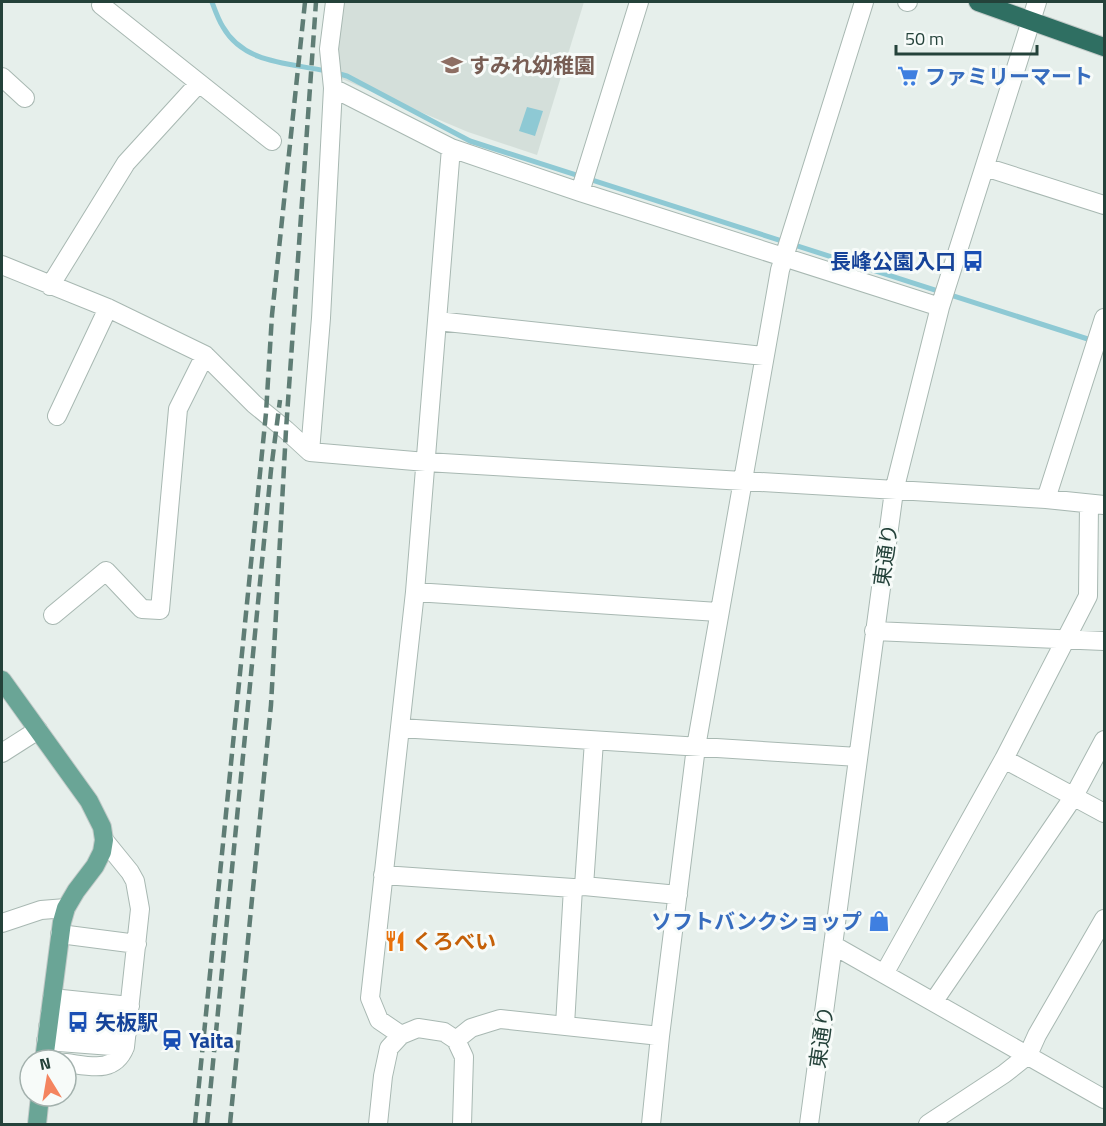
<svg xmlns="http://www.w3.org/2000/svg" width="1106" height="1126" font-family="'Titillium Web','Noto Sans JP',sans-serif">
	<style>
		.built { fill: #d4dfda }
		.water { fill: #8ec9d4 }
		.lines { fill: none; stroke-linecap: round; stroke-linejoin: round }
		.stream { stroke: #8ec9d4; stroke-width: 5 }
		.minor-casing { stroke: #a8b8b2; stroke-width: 20 }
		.major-casing { stroke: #c2cac8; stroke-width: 20 }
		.highway-casing { stroke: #c2cac8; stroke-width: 20 }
		.minor { stroke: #fff; stroke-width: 18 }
		.major { stroke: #6aa596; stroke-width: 18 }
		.highway { stroke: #2f6f62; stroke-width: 18 }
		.rail { stroke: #5f7d75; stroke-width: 4.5; stroke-dasharray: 12 6; stroke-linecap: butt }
		.labels { text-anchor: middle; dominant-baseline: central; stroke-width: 6; stroke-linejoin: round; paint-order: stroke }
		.education-label { font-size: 21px; font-weight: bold; fill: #785e54; stroke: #f7fbf9; text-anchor: start }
		.shop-label { font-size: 21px; font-weight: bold; fill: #366cbe; stroke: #f7fbf9; text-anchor: start }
		.transit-label { font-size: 21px; font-weight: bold; fill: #164399; stroke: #f7fbf9; text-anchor: start }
		.street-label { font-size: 21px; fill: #24423a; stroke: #f7fbf9 }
		.food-label { font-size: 21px; font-weight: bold; fill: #c56008; stroke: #f7fbf9; text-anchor: start }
	</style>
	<rect width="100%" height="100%" fill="#e6efeb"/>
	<path class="built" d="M340 2H584L537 155 468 132 342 79 335 51Z"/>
	<path class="water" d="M527 107 543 111 535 136 519 131Z"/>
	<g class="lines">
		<path class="stream" d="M212 2C215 10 218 19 223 27 244 64 290 63 326 71
			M336 73 347 76 470 141 1094 341"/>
		<defs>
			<path id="minor" d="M907 2H908
				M101 5 272 141
				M2 77 25 98
				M333 88 329 49 335 2
				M985 167 1104 205
				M580 192 639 2
				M2 265 108 308 205 355 254 404 286 430 310 452 426 462 1046 499 1104 505
				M50 286 126 163 199 83
				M437 321 764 356
				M57 416 108 308
				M310 452 321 318 333 88 451 148 580 192 940 307
				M1046 499 1104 318
				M415 592 718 612
				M53 615 106 571 142 609 160 610 178 409 205 355
				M874 631 1104 641
				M400 728 858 757
				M2 753 38 730
				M1004 759 1104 813
				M383 875 573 888 584 886 678 895
				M584 886 594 741
				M2 923 41 910 66 908
				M60 934 137 944
				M833 945 1104 1099
				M884 974 1004 759 1088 596 1089 504
				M52 998 130 1006
				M934 1001 1074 796 1104 740
				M50 1013 128 1020
				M565 1025 573 888
				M48 1027 127 1033
				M401 1035 379 1020 370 998 415 592 451 148
				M456 1040 471 1028 500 1019 660 1036
				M46 1041 125 1047
				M66 1063C90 1066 114 1074 125 1047L140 909 135 881 130 872 104 840
				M378 1124 383 1076 389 1048 401 1035 418 1028 444 1032 456 1040 464 1057 462 1124
				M651 1124 660 1036 696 747 780 270 864 2
				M809 1124 894 491 940 307 1037 2
				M928 1124 1004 1074 1028 1055 1037 1035 1104 919"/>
			<path id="major" d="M2 680 89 801 102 827 104 840 102 852 95 866 76 891 66 908 62 922 44 1060
				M37 1124 40 1096"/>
			<path id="highway" d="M978 2 1104 47"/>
		</defs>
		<use href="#minor" class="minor-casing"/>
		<use href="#major" class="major-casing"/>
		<use href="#highway" class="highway-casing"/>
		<use href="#minor" class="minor"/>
		<use href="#major" class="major"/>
		<use href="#highway" class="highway"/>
		<path class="rail" d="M195 1124 266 413 272 315 305 2
			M207 1124 271 470 280 400
			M230 1124 271 705 286 430 316 2"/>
	</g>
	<defs>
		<symbol id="school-bare" viewBox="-9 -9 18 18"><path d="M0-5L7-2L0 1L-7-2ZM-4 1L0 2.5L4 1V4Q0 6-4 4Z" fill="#8d6e63" stroke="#f7fbf9" stroke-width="2.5" paint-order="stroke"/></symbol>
		<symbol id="supermarket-bare" viewBox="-9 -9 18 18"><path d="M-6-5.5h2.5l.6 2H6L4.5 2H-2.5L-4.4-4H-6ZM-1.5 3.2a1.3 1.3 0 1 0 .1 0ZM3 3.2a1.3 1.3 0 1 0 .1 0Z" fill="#3f7fe0" stroke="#f7fbf9" stroke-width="2.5" paint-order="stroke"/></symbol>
		<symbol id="bus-bare" viewBox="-9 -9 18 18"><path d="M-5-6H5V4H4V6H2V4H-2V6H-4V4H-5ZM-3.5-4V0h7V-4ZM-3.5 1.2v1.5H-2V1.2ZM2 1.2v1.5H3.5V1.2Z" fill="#1a4fb4" stroke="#f7fbf9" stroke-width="2.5" paint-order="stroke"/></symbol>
		<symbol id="shop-bare" viewBox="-9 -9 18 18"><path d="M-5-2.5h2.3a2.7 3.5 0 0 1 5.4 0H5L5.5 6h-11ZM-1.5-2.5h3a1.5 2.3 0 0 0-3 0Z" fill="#3f7fe0" stroke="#f7fbf9" stroke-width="2.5" paint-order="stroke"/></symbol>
		<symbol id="restaurant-bare" viewBox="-9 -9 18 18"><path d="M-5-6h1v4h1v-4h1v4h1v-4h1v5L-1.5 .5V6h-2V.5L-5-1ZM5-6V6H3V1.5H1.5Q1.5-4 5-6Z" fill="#e8710a" stroke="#f7fbf9" stroke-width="2.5" paint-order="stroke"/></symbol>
		<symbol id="station-bare" viewBox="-9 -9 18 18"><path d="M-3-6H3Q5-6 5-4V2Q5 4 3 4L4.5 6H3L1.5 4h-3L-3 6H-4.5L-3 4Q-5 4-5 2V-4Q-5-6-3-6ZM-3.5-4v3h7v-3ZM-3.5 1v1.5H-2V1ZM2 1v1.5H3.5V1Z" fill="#1a4fb4" stroke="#f7fbf9" stroke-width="2.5" paint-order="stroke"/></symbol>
	</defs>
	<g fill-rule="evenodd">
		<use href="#school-bare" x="437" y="50" width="30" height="30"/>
		<use href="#supermarket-bare" x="893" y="61" width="30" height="30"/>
		<use href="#bus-bare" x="958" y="246" width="30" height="30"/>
		<use href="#shop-bare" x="864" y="906" width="30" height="30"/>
		<use href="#restaurant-bare" x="380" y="926" width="30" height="30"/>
		<use href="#bus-bare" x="63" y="1007" width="30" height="30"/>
		<use href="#station-bare" x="157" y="1025" width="30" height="30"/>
	</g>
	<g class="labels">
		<g class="education-label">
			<text x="469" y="65">すみれ幼稚園</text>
		</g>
		<g class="shop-label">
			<text x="925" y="76">ファミリーマート</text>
			<text x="862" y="921" text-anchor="end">ソフトバンクショップ</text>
		</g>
		<g class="transit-label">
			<text x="956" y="261" text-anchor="end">長峰公園入口</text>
			<text x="95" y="1022">矢板駅</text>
			<text x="189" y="1040">Yaita</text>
		</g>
		<g class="street-label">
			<text transform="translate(885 555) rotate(-82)">東通り</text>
			<text transform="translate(821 1037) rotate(-82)">東通り</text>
		</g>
		<g class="food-label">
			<text x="412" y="941">くろべい</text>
		</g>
	</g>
	<rect width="1106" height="1126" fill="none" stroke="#24423a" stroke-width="6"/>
	<g transform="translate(48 1078) rotate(349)"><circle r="28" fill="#f7fbf9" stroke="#a3b1ad" stroke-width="1.5"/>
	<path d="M0-4.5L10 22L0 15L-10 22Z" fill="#f4845f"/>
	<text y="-9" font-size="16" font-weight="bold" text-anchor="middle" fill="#24423a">N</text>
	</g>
	<path d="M896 45v9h141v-9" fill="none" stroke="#24423a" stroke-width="3"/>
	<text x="905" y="45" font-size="18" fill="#24423a" stroke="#f7fbf9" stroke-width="4.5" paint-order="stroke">50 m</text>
</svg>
